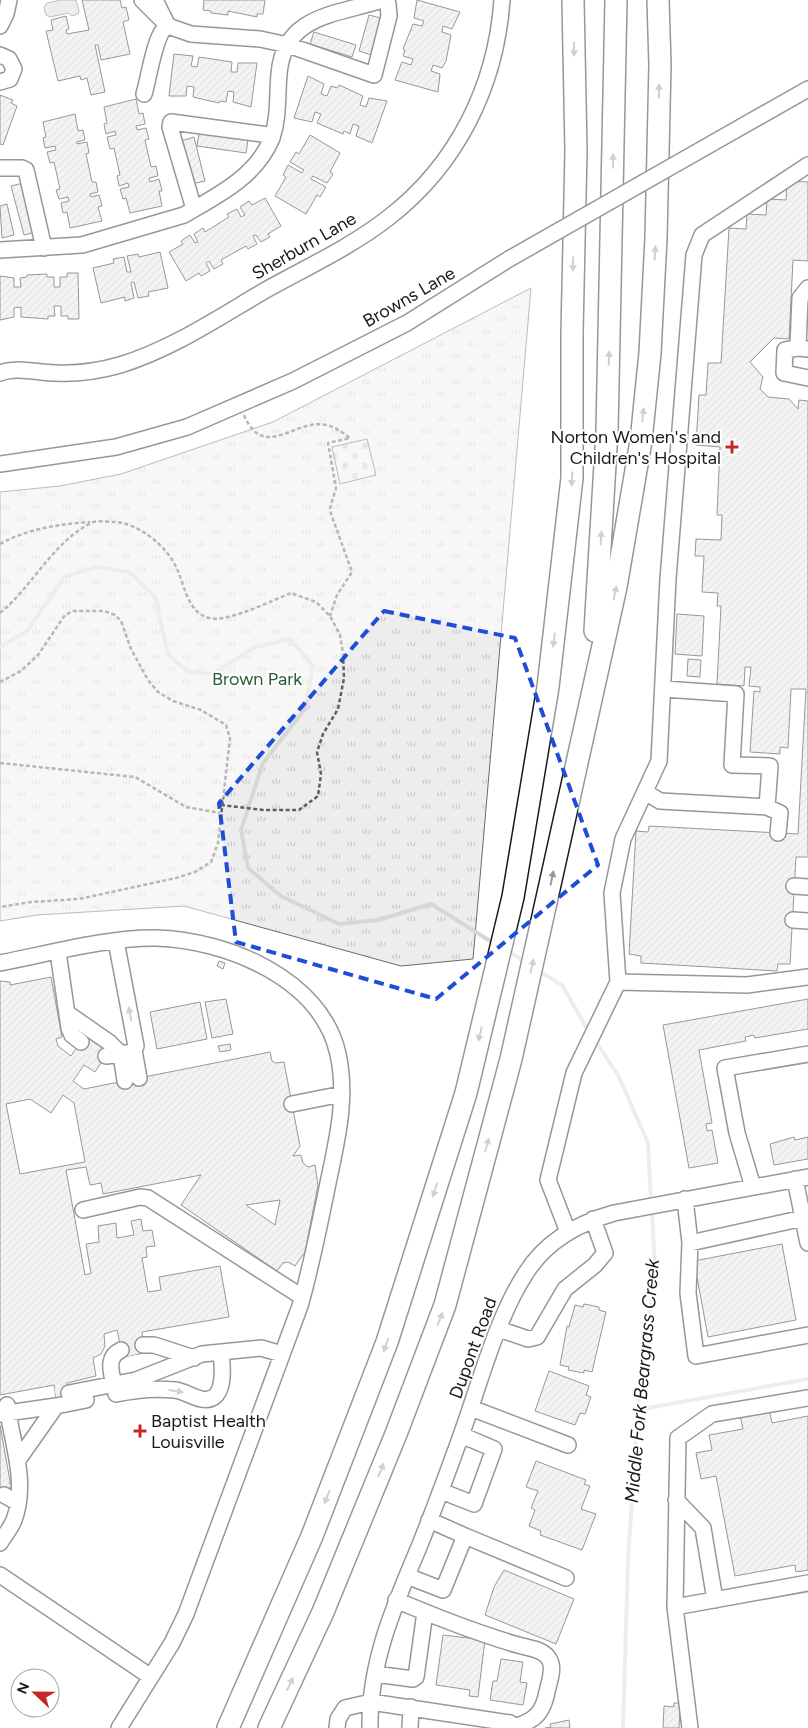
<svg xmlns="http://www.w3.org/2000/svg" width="808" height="1728" font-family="Figtree,sans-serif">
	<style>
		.grass { fill: url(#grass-tufts); stroke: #6a6a6a }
		.cemetery { fill: url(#cemetery-stones); stroke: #6a6a6a }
		.water { fill: #d7d7d7; stroke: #6a6a6a }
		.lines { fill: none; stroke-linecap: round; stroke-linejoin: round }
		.stream { stroke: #d7d7d7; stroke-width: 4 }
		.building { fill: url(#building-hatch); stroke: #1a1a1a; fill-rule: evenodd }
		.minor-tunnel { stroke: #ddd; stroke-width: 15; stroke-dasharray: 15 8; stroke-linecap: butt }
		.minor-casing { stroke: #1a1a1a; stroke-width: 18 }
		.highway-casing { stroke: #1a1a1a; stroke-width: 24 }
		.path { stroke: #5f5f5f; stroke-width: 2.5; stroke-dasharray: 4 2.5; stroke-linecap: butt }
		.minor { stroke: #fff; stroke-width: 15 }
		.highway { stroke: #fff; stroke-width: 21 }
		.minor-bridge-casing { stroke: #1a1a1a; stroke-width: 18; stroke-linecap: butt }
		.minor-bridge { stroke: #fff; stroke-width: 15 }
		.oneway { fill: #989898 }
		.marked { fill: none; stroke: #1d4ed8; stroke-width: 4; stroke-dasharray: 10 6; stroke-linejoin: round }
		.poi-dot { fill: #c62828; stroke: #fff; stroke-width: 2 }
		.labels { text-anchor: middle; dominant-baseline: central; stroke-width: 4; stroke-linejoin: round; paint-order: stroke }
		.street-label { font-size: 18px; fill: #1a1a1a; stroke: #fff }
		.poi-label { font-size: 18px; fill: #1a1a1a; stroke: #fff; text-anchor: end }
		.park-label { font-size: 18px; fill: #2b5a34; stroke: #fff }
		.water-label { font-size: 19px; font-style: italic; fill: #1a1a1a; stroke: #fff }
	</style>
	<defs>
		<pattern id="grass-tufts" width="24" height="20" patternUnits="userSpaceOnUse" patternTransform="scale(1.25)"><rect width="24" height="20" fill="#ededed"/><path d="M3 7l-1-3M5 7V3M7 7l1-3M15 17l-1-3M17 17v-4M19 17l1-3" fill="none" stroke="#cbcbcb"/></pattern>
		<pattern id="cemetery-stones" width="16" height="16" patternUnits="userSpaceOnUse" patternTransform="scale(1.25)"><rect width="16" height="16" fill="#ededed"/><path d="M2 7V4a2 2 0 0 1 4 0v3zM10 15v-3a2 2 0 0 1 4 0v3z" fill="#cbcbcb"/></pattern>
		<pattern id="building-hatch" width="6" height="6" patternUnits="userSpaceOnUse" patternTransform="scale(1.25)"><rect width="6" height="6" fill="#e6e6e6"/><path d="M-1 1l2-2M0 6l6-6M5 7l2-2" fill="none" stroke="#c5c5c5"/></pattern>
	</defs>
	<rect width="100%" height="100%" fill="#fff"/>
	<path class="grass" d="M531 288 473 959 401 966 184 906 37 915 0 921V492L60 486 121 474 273 422Z"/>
	<path class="cemetery" d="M367 439 376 475 340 484 332 447Z"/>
	<path class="water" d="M61 0H76L79 11 78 14 72 16 68 13 50 17 46 15 44 7 47 3Z"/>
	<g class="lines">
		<path class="stream" d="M0 647 27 631 64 577 97 567 129 572 155 597 168 655 189 672 213 674 253 648 290 639 313 666 305 709 263 763 241 830 248 868 281 896 339 924 378 920 431 904 495 944
			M508 951 525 962
			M537 970 562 985 589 1032
			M595 1040 619 1077 648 1143 651 1202
			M637 1410 808 1379
			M623 1728 628 1560 639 1391 655 1270 652 1209"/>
	</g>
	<path class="building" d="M82 0H120L122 8 126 7 129 20 123 22 130 54 101 60 98 45H95L105 92 91 95 87 78 81 80 80 76 58 81 46 31 53 30 51 20 66 16 69 29 66 30 67 34 89 30Z
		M204 0H265L263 14H257V17L228 11V15L211 13V11L203 10Z
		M417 0 460 12 452 29 443 26 442 32 451 35 446 61 442 68 433 65 431 71 440 74 438 92 395 80 402 62 411 65 413 59 403 56 405 50 403 49 413 24 422 26 424 21 414 18Z
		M369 15 381 18 371 55 359 51Z
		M314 32 356 45 352 57 310 44Z
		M174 54 193 56 191 66 197 67 199 57 232 62 231 72H237L238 63H257L251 107 233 102 234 92 228 91 226 102 220 101 219 103 193 97 194 87 187 86 186 96H169Z
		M308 76 324 84 321 94 327 96 331 86 337 88 339 85 363 96 360 105 366 107 369 98 387 101 372 143 356 136 359 126 353 124 350 134 344 131 343 134 317 123 321 114 315 112 312 122 294 118Z
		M0 95 13 100 11 103 17 106 3 145 0 144Z
		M136 99 139 114 143 113 145 124 136 126 137 130 146 128 149 139 145 140 151 167 156 166 158 176 149 178 150 182 159 179 162 191H159L162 206 130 213 126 198 123 199 120 189 129 187 128 183 119 186 117 176 120 175 114 148 110 149 107 137 116 135 115 131 106 134 104 124 107 123 104 107Z
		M75 114 78 131 83 130 85 140 77 142V144L87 142 89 153 86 154 92 182H96L98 192 90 194 91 197 99 195 102 206 98 207 102 221 70 228 67 212 63 213 61 203 69 201 68 197 59 199 56 190 60 189 54 162 50 163 47 152 56 150 55 146 45 148 43 138 46 137 43 122Z
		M199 133 248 140 246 153 197 146Z
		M310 135 340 153 330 172 333 174 327 183 313 176 311 179 326 187 320 197 317 195 306 214 275 196 286 177 283 175 288 165 302 173 304 170 290 162 296 152 299 154Z
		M194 137 205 181 192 184 181 141Z
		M787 181 808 182V261L793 260 789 339 774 338 750 362 763 377 760 389 768 397 789 399 798 409 799 400 808 401V857H796L790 964H778L777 971 641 963V956L629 954 636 831 648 832 649 826 798 834 806 689H791L788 748 780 747V754L750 752 754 691 760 692V687L749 686 751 667H745L744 686 717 684 721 606H717L718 593 702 592 704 556H695L696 539 721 540 722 515H717L720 447 696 445 699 395H706L708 363H721L729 228 746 229 747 214 766 215 767 199 786 200Z
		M23 183 36 232 24 235 11 186Z
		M265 198 281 226 268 234 270 237 261 242 256 235 253 236 257 244 248 249 246 246 221 260 223 264 214 269 209 261 206 263 210 271 201 276 199 273 186 281 169 252 183 244 181 241 190 235 195 243 198 242 194 234 203 228 205 232 229 217 227 214 237 209 241 217 245 215 240 207 249 201 252 205Z
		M7 204 14 235 2 238 0 206Z
		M160 252 168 288 148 292 149 296 138 298 134 282 131 283 134 298 125 301V297L101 303 93 268 114 263 113 259 124 257 127 272H131L127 256 138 254 139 257Z
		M67 273H78L79 319H68V316H61V306H54L55 316H48V319L21 317V307L14 308V317L0 320V276L14 278V287H21L20 278 27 277V275L47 274V277H54V287H60V277H67Z
		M677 614 704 616 702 656 675 654Z
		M688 659 701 660 700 677 687 676Z
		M219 961 225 963 223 969 217 966Z
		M51 977 62 1037 56 1039 58 1046 71 1056 88 1031 112 1047 95 1072 84 1065 73 1081 84 1089 270 1052 272 1061 275 1063 284 1062 300 1146 293 1156 301 1155 303 1163 308 1167 315 1165 318 1185 305 1252 295 1266 288 1262 283 1263 277 1271 181 1205 201 1175 103 1194 101 1183 90 1185 86 1167 66 1170 85 1275 91 1273 86 1244 99 1242 98 1226 116 1223 117 1238 134 1235 131 1221 141 1219 143 1231 152 1230 155 1246 146 1247 147 1257 142 1258 148 1292 161 1290 159 1277 220 1266 229 1317 142 1332 144 1353 123 1357 117 1330 104 1334 105 1346 101 1354 93 1358 96 1376 67 1383 69 1395 56 1398 54 1385 0 1395V981L10 982V985ZM63 1095 74 1103 85 1162 20 1174 6 1104 30 1099 51 1113ZM280 1200 275 1225 246 1205Z
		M226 999 233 1034 212 1038 205 1002Z
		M808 999V1029L755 1038 754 1035 745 1037 746 1041 699 1050 712 1123 706 1124 707 1131 712 1130 718 1163 689 1168 663 1025Z
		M200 1002 207 1039 157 1049 150 1012Z
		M230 1044 231 1050 220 1052 218 1046Z
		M794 1137 795 1140 808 1137V1159L774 1165 770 1144Z
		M782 1244 796 1320 708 1337 694 1261Z
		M584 1304 599 1307V1310L606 1312 592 1372 584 1370V1373L568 1370 569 1367 560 1365 567 1326 569 1327 575 1305 583 1307Z
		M549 1371 589 1386 586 1395 591 1397 585 1414 580 1413 575 1425 535 1411Z
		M769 1409 772 1423 808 1416V1570L796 1572 795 1565 735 1576 716 1476 701 1479 696 1453 712 1450 709 1435 743 1429 740 1415Z
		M0 1425 10 1481 9 1483 12 1484 0 1501Z
		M536 1461 586 1480 584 1484 590 1486 581 1509 596 1514 582 1550 540 1535 541 1531 529 1526 535 1510 531 1508 538 1491 526 1487Z
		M504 1570 574 1599 556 1644 485 1615 494 1587Z
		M443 1635 485 1640 478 1697 469 1696 470 1690 436 1685Z
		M501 1659 523 1662 520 1682 527 1683 523 1705 490 1700 493 1681H497Z
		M674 1703H680L679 1728H663L664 1706 674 1707Z
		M569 1720 570 1728H545L551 1727 550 1724Z"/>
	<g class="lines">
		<path class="minor-tunnel" d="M81 1042 92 1050 106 1056
			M121 1350 143 1345
			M56 1396 69 1393"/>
		<defs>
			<path id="minor" d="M142 0 168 26 155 0
				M0 26 6 14 9 0
				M0 55 9 59 14 69 10 79 0 82
				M144 94C149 78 155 31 168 26L191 34 260 39 288 45 374 75 389 16 388 4 382 0C337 15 284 14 279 74 277 96 279 117 272 138
				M711 144 808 89
				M0 168H22L26 170 44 248
				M0 250 82 245 184 215C218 195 256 177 272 138L269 135 171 122 170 127 194 209
				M808 288 800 298 798 348 808 349
				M798 348 785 350 784 373 808 378
				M0 373C17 366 38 373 56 373 78 374 99 371 120 365 172 349 218 318 264 291 305 268 351 247 388 218 457 165 496 86 502 0
				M0 464 116 447 187 427 293 381 407 323 509 259
				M664 689 736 694 732 765 770 766 767 807
				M645 792 660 801 767 807 780 813 778 833
				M794 886 808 887
				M793 920 808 921
				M58 952 69 1028 72 1035 81 1042
				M0 963C47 954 110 937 156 938 226 940 321 978 338 1054 348 1100 336 1144 327 1188 319 1228 311 1267 300 1306L186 1614 172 1643 119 1728
				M618 982 747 985 808 977
				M67 1013 110 1043 121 1054 125 1081
				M134 1050 139 1078
				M106 1056 133 1052 136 1046 116 941
				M292 1104 342 1094
				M795 1179 808 1243
				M753 1187 737 1133 725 1068 808 1054
				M685 1199 690 1243 808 1217
				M83 1210 140 1197 148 1198 302 1297
				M568 1232 548 1180 574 1073 618 982 612 893 623 839 659 761 668 579 694 255 702 235 808 165
				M690 1243 688 1293 696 1356 808 1335
				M499 1329 528 1339 537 1337 565 1289 595 1265 605 1253 593 1219
				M143 1345H154L194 1358
				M114 1385C111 1371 106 1357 121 1350
				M69 1393 136 1380 202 1354 261 1348 282 1354
				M116 1394C134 1390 156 1388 175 1390 184 1391 192 1397 201 1399 226 1404 223 1369 221 1354
				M56 1406 86 1400
				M471 1408 568 1445
				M0 1414 56 1406 18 1460
				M441 1491 474 1504 494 1449 461 1435
				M4 1495 18 1503
				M676 1500 703 1528 715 1600
				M465 1536 566 1578
				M0 1543C4 1536 11 1528 14 1520 28 1482 12 1444 7 1405
				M0 1575 151 1677
				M407 1576 443 1590 465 1536 429 1520
				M396 1600C436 1617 477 1633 518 1645 528 1648 544 1649 549 1659 555 1668 549 1682 547 1692 543 1712 536 1720 517 1726
				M675 1607 808 1583
				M375 1674 413 1679 416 1677 425 1612
				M337 1728 338 1719 345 1708 371 1702 510 1723 517 1728
				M370 1728C369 1663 394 1606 419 1547 433 1512 446 1477 459 1441 478 1390 496 1318 526 1273 546 1241 579 1223 614 1213L808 1177
				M410 1728 411 1707
				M690 1728 675 1607 678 1438 712 1414 808 1398"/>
			<path id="highway" d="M595 631 607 431 616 0
				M228 1728 312 1536 387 1342 466 1093 513 897 548 687 572 478V333L576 151 573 0
				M269 1728 323 1612 396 1434 445 1305 511 1059 541 925 616 587 641 441 650 353 656 238 660 65 658 0"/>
		</defs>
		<use href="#minor" class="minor-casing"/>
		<use href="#highway" class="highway-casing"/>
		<path class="path" d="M244 415C264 462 295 418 326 425 336 427 343 433 350 438L328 443 336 488 330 508 331 514 352 572 337 595 330 616
			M0 544C27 529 59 524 90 522
			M0 613C33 586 52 543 91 523 96 520 107 522 113 522 138 522 168 547 177 569 185 586 187 612 209 618 227 623 273 600 291 593L316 602 330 616 340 635 343 653 344 678 338 709 323 734 317 752 321 774 318 796 299 810H263L221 805
			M0 682 21 671 38 655 65 615 73 611H104L115 615 121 621 131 649 148 680 158 692 173 701 201 710 226 725 230 738 218 843 211 862 195 872 176 878 79 899 31 902 0 907
			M0 763 135 777 186 807 220 813"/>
		<use href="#minor" class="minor"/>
		<use href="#highway" class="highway"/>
		<defs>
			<path id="minor-bridge" d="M509 259 711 144"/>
		</defs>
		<use href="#minor-bridge" class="minor-bridge-casing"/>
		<use href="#minor-bridge" class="minor-bridge"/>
	</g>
	<defs><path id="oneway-solid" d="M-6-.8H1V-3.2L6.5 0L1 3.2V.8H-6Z" transform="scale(1.25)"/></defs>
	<g class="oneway">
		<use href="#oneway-solid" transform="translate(574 49) rotate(89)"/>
		<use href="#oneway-solid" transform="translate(659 91) rotate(-89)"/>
		<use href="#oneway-solid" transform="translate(613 161) rotate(-89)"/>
		<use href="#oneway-solid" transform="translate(655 253) rotate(-87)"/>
		<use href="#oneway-solid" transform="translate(573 264) rotate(92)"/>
		<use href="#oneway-solid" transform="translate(609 358) rotate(-88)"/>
		<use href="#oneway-solid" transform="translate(643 415) rotate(-84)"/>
		<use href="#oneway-solid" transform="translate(572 479) rotate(94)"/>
		<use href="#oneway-solid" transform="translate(601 538) rotate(-87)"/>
		<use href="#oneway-solid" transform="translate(615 593) rotate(-78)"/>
		<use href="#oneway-solid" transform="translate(554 640) rotate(97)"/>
		<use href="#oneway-solid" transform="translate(552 878) rotate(-78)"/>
		<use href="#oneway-solid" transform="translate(532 966) rotate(-77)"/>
		<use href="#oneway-solid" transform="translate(130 1014) rotate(-101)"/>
		<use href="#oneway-solid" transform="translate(480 1034) rotate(104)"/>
		<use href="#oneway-solid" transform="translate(487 1145) rotate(-75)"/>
		<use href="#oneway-solid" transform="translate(435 1190) rotate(107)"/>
		<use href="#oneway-solid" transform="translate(440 1319) rotate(-69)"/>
		<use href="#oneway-solid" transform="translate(386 1345) rotate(110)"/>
		<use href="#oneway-solid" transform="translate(176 1391) rotate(8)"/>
		<use href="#oneway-solid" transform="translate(381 1470) rotate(-68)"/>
		<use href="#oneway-solid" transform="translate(327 1497) rotate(111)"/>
		<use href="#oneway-solid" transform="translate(290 1684) rotate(-65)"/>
	</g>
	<path d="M0 0H808V1728H0ZM384 611 515 638 598 865 436 999 236 942 219 803Z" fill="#fff" fill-opacity=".55" fill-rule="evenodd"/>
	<path class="marked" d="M384 611 515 638 598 865 436 999 236 942 219 803Z"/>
	<g class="poi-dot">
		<path d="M729.5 439.5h5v5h5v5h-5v5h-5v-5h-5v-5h5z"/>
		<path d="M137.5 1423.5h5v5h5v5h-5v5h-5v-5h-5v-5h5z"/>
	</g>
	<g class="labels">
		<g class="street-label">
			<text transform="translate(304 246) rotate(-30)">Sherburn Lane</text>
			<text transform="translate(409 297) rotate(-30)">Browns Lane</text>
			<text transform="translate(473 1348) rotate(-70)">Dupont Road</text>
		</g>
		<g class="poi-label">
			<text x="721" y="437">Norton Women's and<tspan x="721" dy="21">Children's Hospital</tspan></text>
			<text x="151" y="1421" text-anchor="start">Baptist Health<tspan x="151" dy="21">Louisville</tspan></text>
		</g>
		<g class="park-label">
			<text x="257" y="679">Brown Park</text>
		</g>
		<g class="water-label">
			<text transform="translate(642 1381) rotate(-85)">Middle Fork Beargrass Creek</text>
		</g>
	</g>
	<g transform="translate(35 1693) rotate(292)"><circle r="24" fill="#ffffff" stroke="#a3a3a3"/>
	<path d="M0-4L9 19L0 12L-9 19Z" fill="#c62828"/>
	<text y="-8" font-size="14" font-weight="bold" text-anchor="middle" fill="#1a1a1a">N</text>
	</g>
</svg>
